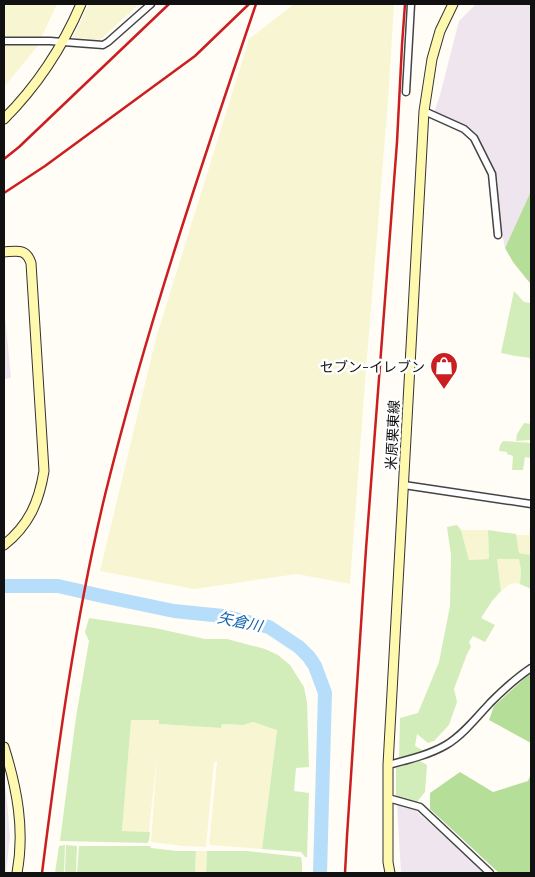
<svg xmlns="http://www.w3.org/2000/svg" width="535" height="877" font-family="'Playfair Display','Noto Sans JP',serif">
	<style>
		.industrial { fill: #efe5ef }
		.farmland { fill: #f8f6d2 }
		.green { fill: #d3edba }
		.forest { fill: #b5df99 }
		.lines { fill: none; stroke-linecap: round; stroke-linejoin: round }
		.river { stroke: #b6defa; stroke-width: 14 }
		.street-casing { stroke: #444; stroke-width: 9 }
		.secondary-casing { stroke: #333; stroke-width: 11 }
		.street { stroke: #fff; stroke-width: 6 }
		.secondary { stroke: #fff9b0; stroke-width: 9 }
		.rail { stroke: #cb1e20; stroke-width: 2.5 }
		.labels { text-anchor: middle; dominant-baseline: central; stroke-width: 5; stroke-linejoin: round; paint-order: stroke }
		.poi-label { font-size: 14px; fill: #111; stroke: #fff; text-anchor: end }
		.street-label { font-size: 14px; fill: #111; stroke: #fff }
		.water-label { font-size: 15px; font-style: italic; fill: #1062ad; stroke: #fff }
	</style>
	<rect width="100%" height="100%" fill="#fffdf5"/>
	<path class="industrial" d="M476 4H531V191L505 248 498 212V181L486 153 477 138 434 113 440 95 459 21Z
		M4 306 11 378 4 379Z
		M4 784 6 790 10 836 6 873H4Z
		M397 804 415 810 485 873H401Z"/>
	<path class="farmland" d="M4 4H57L37 47 4 87Z
		M89 4H139L100 40 73 37Z
		M294 4H394L388 101 365 382 350 584 297 574 194 589 100 571 156 338 249 39Z
		M531 518V555L519 553 516 535H529Z
		M461 530H488L489 559 469 560Z
		M497 559H519L521 570 520 584 515 583 510 584 501 591Z
		M130 720H159V724L221 728 222 724 243 725 253 722 277 729 262 849 209 845 217 762H214L206 847 183 846 151 842 157 755 149 832 122 831Z
		M196 851H207L206 873H195Z"/>
	<path class="green" d="M514 291 524 302 531 303V358L516 356 501 353Z
		M524 423 531 424V440L516 441 517 434Z
		M503 441 531 443V458L525 457 523 470H512L513 456 507 454V452L499 451 500 445Z
		M457 525 461 530 469 560 489 559 488 530 516 534 519 553 531 555V589L520 584 521 570 519 559H497L501 591 492 601 481 618 495 625 485 642 473 636 469 642 471 647 467 654 454 689 457 702 449 725 434 741 428 743 417 734 415 746 424 751 399 760 400 718 418 713 439 662 450 606 451 555 447 527Z
		M89 618 155 628 205 639H227L265 649 278 655 290 665 304 687 307 702 309 767 296 768 294 791 309 793 307 857H305L301 852 262 849 277 730 253 722 243 725 222 724 221 728 159 724V720H131L122 831 150 832 149 841 147 843 60 841 76 717 89 641 85 632Z
		M418 760 427 765 425 792 416 803 396 798V768Z
		M65 845 64 873H55L59 846Z
		M66 845 77 846 76 873H65Z
		M79 846H150L151 848 177 851H196L195 873H77Z
		M207 851H247L301 857 302 863V873H206Z"/>
	<path class="forest" d="M531 191V283L529 282 513 262 505 248Z
		M531 674V743L489 720 494 706 526 677Z
		M460 772 493 792 528 781 531 774V873H499L430 809V793Z"/>
	<g class="lines">
		<path class="river" d="M4 586H58L102 596 174 611 223 616 269 627 299 647 309 657 315 666 325 693 320 873"/>
		<defs>
			<path id="street" d="M4 41H50L103 45 108 42 151 4
				M406 92 411 4
				M424 111 464 129 474 138 492 174 498 235
				M404 485 531 504
				M388 765C407 760 429 755 446 745 462 736 478 716 490 703 503 690 516 678 531 668
				M388 798 420 807 490 873"/>
			<path id="secondary" d="M4 119C37 86 63 46 81 4
				M4 252C17 251 26 248 31 263L44 471C39 502 29 525 4 545
				M4 747C17 788 25 830 17 873
				M390 873 388 862V765L424 111 432 59 440 31 453 4"/>
		</defs>
		<use href="#street" class="street-casing"/>
		<use href="#secondary" class="secondary-casing"/>
		<use href="#street" class="street"/>
		<use href="#secondary" class="secondary"/>
		<path class="rail" d="M4 159 19 147 169 4
			M4 193 45 166 195 56 249 4
			M42 873C58 747 75 620 105 495 146 329 201 166 256 4
			M345 873 347 836 366 549 397 142 402 45 405 4"/>
	</g>
	<defs>
		<symbol id="shop-pin" viewBox="-11 -11 22 30"><path d="M0 17L-7.5 6A9.5 9.5 0 1 1 7.5 6Z" fill="#cb1e20" stroke="#fff"/><path d="M-5-2.5h2.3a2.7 3.5 0 0 1 5.4 0H5L5.5 6h-11ZM-1.5-2.5h3a1.5 2.3 0 0 0-3 0Z" fill="#fff"/></symbol>
	</defs>
	<g fill-rule="evenodd">
		<use href="#shop-pin" x="428" y="350" width="32" height="43"/>
	</g>
	<g class="labels">
		<g class="poi-label">
			<text x="425" y="366">セブン-イレブン</text>
		</g>
		<g class="street-label">
			<text transform="translate(392 435) rotate(-87)">米原栗東線</text>
		</g>
		<g class="water-label">
			<text transform="translate(240 621) rotate(12)">矢倉川</text>
		</g>
	</g>
	<rect width="535" height="877" fill="none" stroke="#111111" stroke-width="10"/>
</svg>
